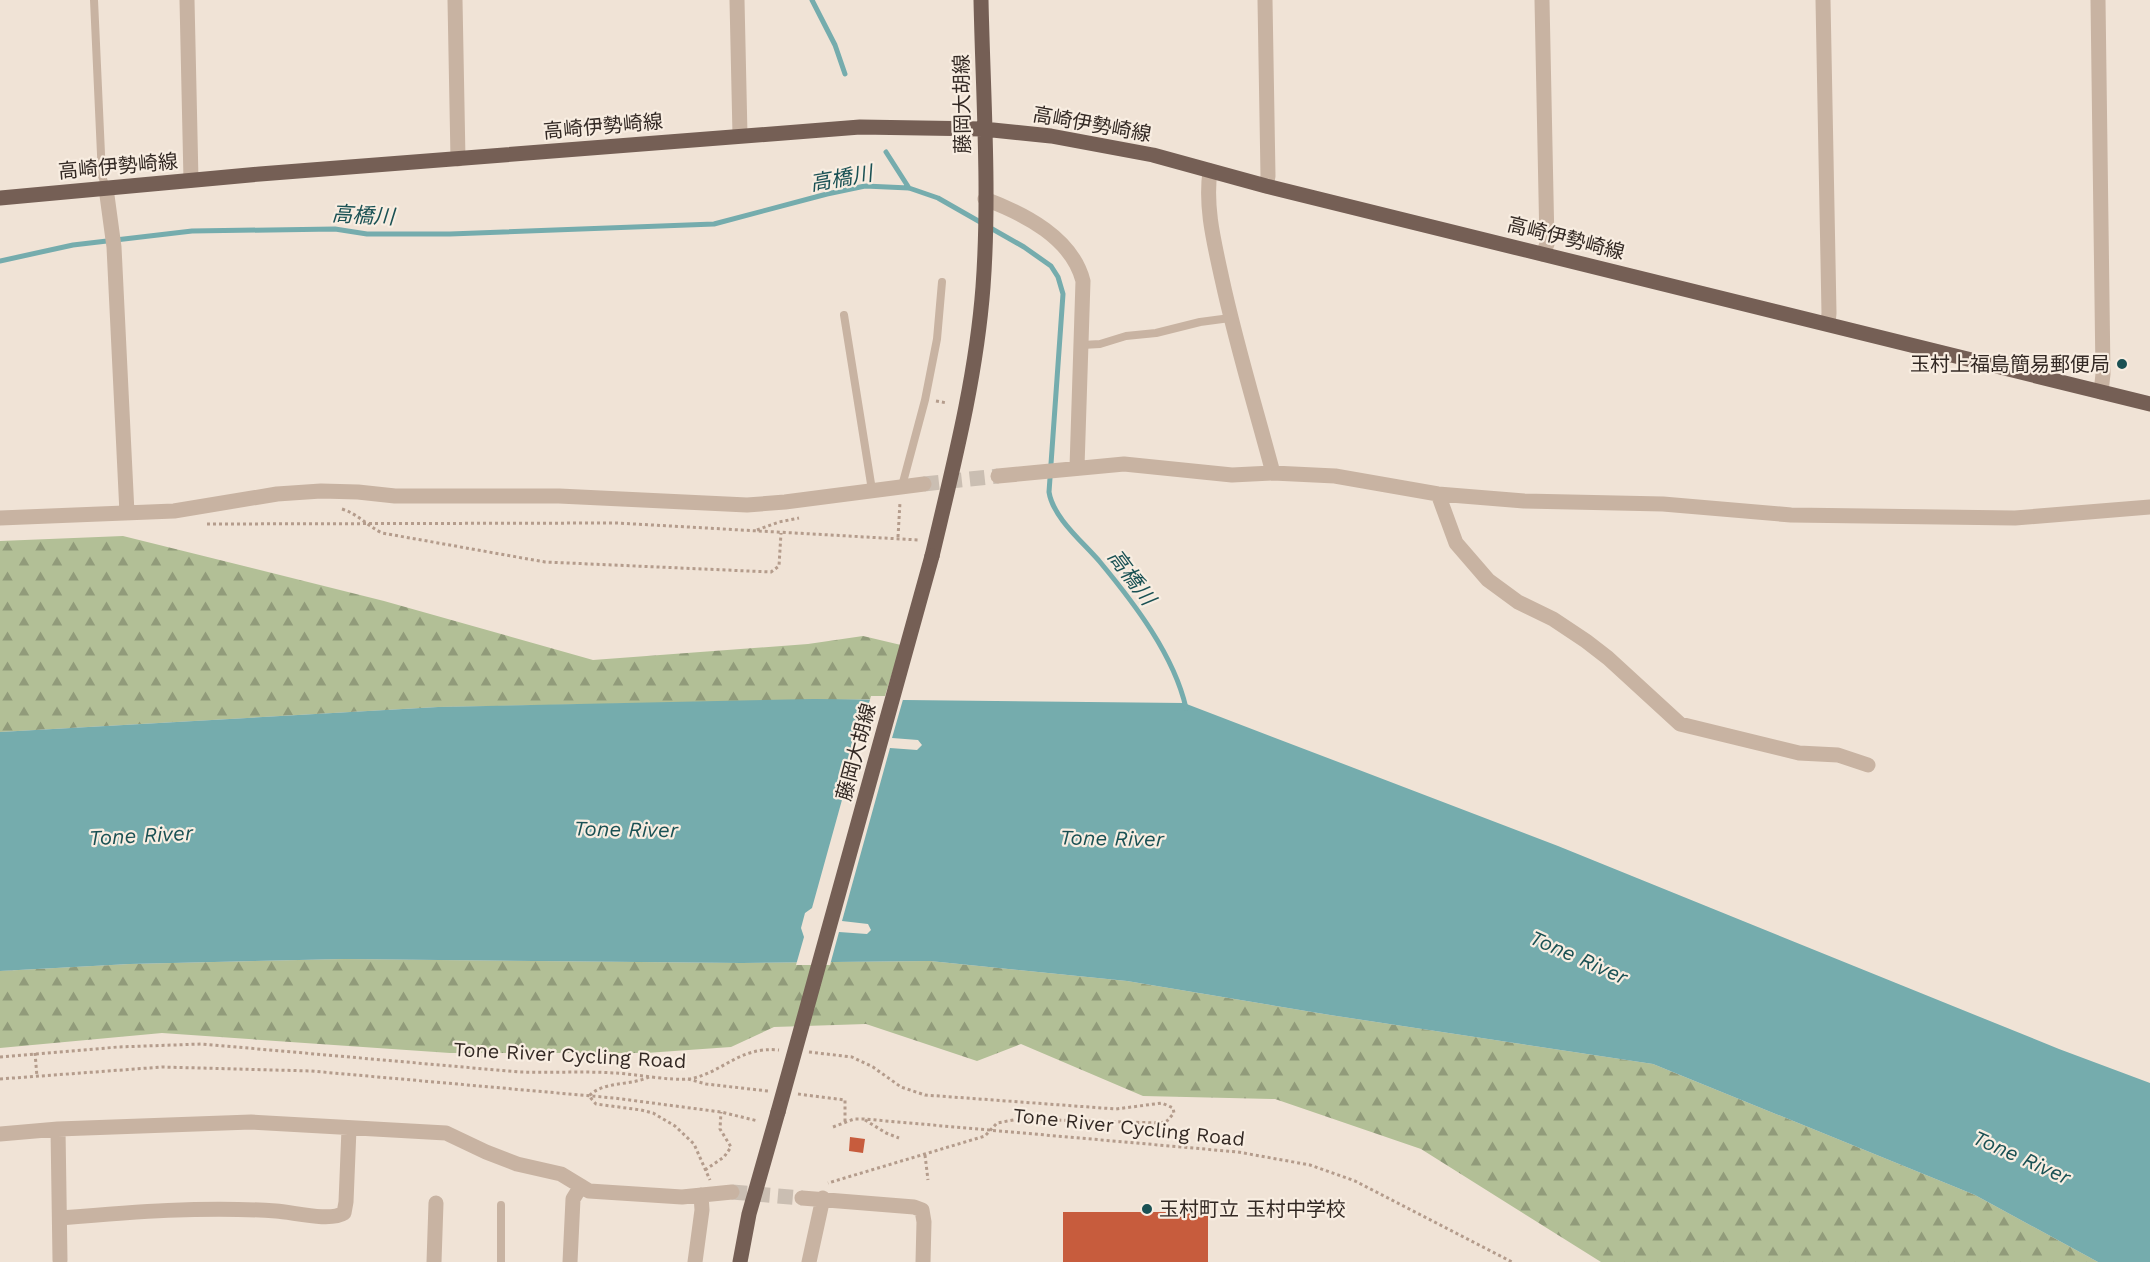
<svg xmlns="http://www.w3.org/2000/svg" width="2150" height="1262" font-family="'Work Sans','Noto Sans JP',sans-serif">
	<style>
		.forest { fill: url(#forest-firs) }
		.water { fill: #75acad }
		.pier { fill: #f0e3d6 }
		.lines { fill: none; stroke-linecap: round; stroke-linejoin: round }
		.stream { stroke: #75acad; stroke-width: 5 }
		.building { fill: #c75c3d }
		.minor-tunnel { stroke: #cabeb2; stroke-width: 15; stroke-dasharray: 15 8; stroke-linecap: butt }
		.path { stroke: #b49c8c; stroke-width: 3; stroke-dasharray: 3 3; stroke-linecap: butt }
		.service { stroke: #c8b3a2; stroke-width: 8 }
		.minor { stroke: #c8b3a2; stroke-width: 15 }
		.primary { stroke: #755f55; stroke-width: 15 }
		.primary-bridge { stroke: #755f55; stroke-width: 15 }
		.poi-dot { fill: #1a5154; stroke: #f8ede1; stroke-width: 2 }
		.labels { text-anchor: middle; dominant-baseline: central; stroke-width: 4.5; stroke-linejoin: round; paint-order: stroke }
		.street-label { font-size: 20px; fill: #332924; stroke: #f8ede1 }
		.poi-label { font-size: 20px; fill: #332924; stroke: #f8ede1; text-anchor: end }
		.water-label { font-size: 21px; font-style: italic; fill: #1a5154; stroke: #f8ede1 }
	</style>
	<defs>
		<pattern id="forest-firs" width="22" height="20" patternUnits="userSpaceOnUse" patternTransform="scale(1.5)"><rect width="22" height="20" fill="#b2bf96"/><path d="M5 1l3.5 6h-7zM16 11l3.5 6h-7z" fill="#919b7a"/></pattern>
	</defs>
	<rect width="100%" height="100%" fill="#f0e3d6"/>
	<path class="forest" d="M123 536 384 601 593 660 808 644 863 636 901 645 884 699 438 707 0 732V541Z
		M344 959 742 963 930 961 1127 981 1330 1015 1653 1064 1975 1195 2098 1262H1601L1421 1149 1275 1099 1143 1096 1021 1044 977 1061 866 1024 774 1027 731 1047 646 1053H450L162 1033 0 1048V971L130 964Z"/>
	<path class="water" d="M814 699 1184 703 1558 846 2059 1049 2150 1083V1262H2098L1975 1195 1653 1064 1330 1015 1127 981 930 961 742 963 344 959 130 964 0 971V732L438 707Z"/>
	<path class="pier" d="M871 696H904L892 738 918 740 922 745 917 750 890 748 842 921 868 924 871 930 867 934 839 932 830 965H796L804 937 801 928 805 913 812 908 855 753 851 746 855 730 863 724Z"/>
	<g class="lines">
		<path class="stream" d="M812 0 835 45 845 74
			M886 152 909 188
			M0 261 73 245 192 231 335 229 367 234H450L714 224 827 194 865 186 909 188 938 198 1024 247 1051 266 1058 277 1063 294 1049 492C1053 518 1084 543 1100 562 1134 603 1174 655 1186 708"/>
	</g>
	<path class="building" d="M850 1137 865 1139 863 1153 849 1151Z
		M1063 1212H1208V1262H1063Z"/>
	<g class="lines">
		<path class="minor-tunnel" d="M924 484 998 476
			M732 1192 802 1198"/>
		<path class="path" d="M936 401 947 403
			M342 509C358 514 366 525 382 533L545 562 771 572 779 566 781 533
			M207 524 617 523 919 540
			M757 530 779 522 799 518
			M898 537 900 502
			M809 1052 852 1057 873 1067 901 1087 925 1095 1116 1109 1162 1103 1173 1108 1174 1113 1167 1121 1160 1123 1019 1119 997 1123 985 1136 828 1183
			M35 1053 37 1077
			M0 1057 118 1047 202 1044 519 1072C551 1073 584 1071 615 1073 635 1074 671 1081 689 1079 723 1073 739 1046 779 1050
			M649 1077C630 1086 603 1081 589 1096L596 1104 641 1110 653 1113 675 1126 694 1144 710 1180
			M0 1079 162 1067 311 1071 614 1098 721 1112 758 1121
			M688 1079 706 1084 768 1091
			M798 1094 845 1100V1122
			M865 1120 886 1133 899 1138
			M833 1127 854 1119H864L1238 1152 1310 1165 1355 1181 1512 1262
			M925 1155 928 1180
			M705 1170 724 1157 731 1147 720 1129 721 1112"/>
		<path class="service" d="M94 0 102 176 106 188
			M844 315 872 490
			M1082 345 1100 344 1126 336 1156 333 1200 322 1230 318
			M902 486 925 400 937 339 942 282
			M501 1205V1262"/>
		<path class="minor" d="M187 0 191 180
			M455 0 458 159
			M737 0 740 135
			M1265 0 1268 176 1266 186
			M1542 0 1547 244 1543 254
			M1823 0 1829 313 1828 324
			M2098 0 2103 374 2101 392
			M1210 171C1205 208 1214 242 1222 279 1236 344 1256 409 1273 473
			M106 188 114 247 127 513
			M985 199C1025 214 1072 238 1083 281L1077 467
			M998 476 1124 464 1232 475 1273 473 1335 476 1438 494 1524 501 1663 504 1791 515 2015 518 2150 507
			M1438 494 1456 543 1488 580 1518 602 1553 619 1586 641 1608 658 1680 724 1799 753 1838 755 1868 765
			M0 518 174 511 277 494 321 491 358 492 395 496H559L747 505 785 502 924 484
			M58 1129 60 1260
			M0 1134 58 1129 251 1122 446 1133 486 1152 517 1164 561 1174 589 1191 682 1197 732 1192
			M802 1198 914 1207 922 1210 924 1222 923 1262
			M60 1218C132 1212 204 1206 276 1211 293 1212 330 1222 344 1213L346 1202 349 1129
			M434 1262 436 1203
			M570 1262 573 1199 581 1186
			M695 1262 702 1210 701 1195
			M809 1262 823 1198"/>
		<path class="primary" d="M0 198 260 174 860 127 983 129 1051 136 1153 155 1266 186 2150 404
			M932 556C953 467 976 379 983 287 990 192 983 95 981 0
			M740 1262 749 1214 778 1112"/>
		<path class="primary-bridge" d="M778 1112 932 556"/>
	</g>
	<g class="poi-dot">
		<circle cx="2122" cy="364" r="6"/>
		<circle cx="1147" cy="1209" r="6"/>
	</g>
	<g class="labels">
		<g class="street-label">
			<text transform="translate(962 104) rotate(-91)">藤岡大胡線</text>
			<text transform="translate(1092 124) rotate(10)">高崎伊勢崎線</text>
			<text transform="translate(603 126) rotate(-5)">高崎伊勢崎線</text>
			<text transform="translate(118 166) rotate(-5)">高崎伊勢崎線</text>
			<text transform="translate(1566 238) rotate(14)">高崎伊勢崎線</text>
			<text transform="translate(856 752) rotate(-75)">藤岡大胡線</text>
			<text transform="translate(570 1055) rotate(3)">Tone River Cycling Road</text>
			<text transform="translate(1129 1127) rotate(6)">Tone River Cycling Road</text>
		</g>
		<g class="poi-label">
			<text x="2110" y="364">玉村上福島簡易郵便局</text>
			<text x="1159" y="1209" text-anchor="start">玉村町立 玉村中学校</text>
		</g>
		<g class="water-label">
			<text transform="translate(841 178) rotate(-10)">高橋川</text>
			<text transform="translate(363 215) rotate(3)">高橋川</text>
			<text transform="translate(1132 577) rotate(53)">高橋川</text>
			<text transform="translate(626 829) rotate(1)">Tone River</text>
			<text transform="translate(141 835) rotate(-3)">Tone River</text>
			<text transform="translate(1112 838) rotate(1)">Tone River</text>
			<text transform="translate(1579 957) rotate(24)">Tone River</text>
			<text transform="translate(2022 1157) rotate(24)">Tone River</text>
		</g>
	</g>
</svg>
